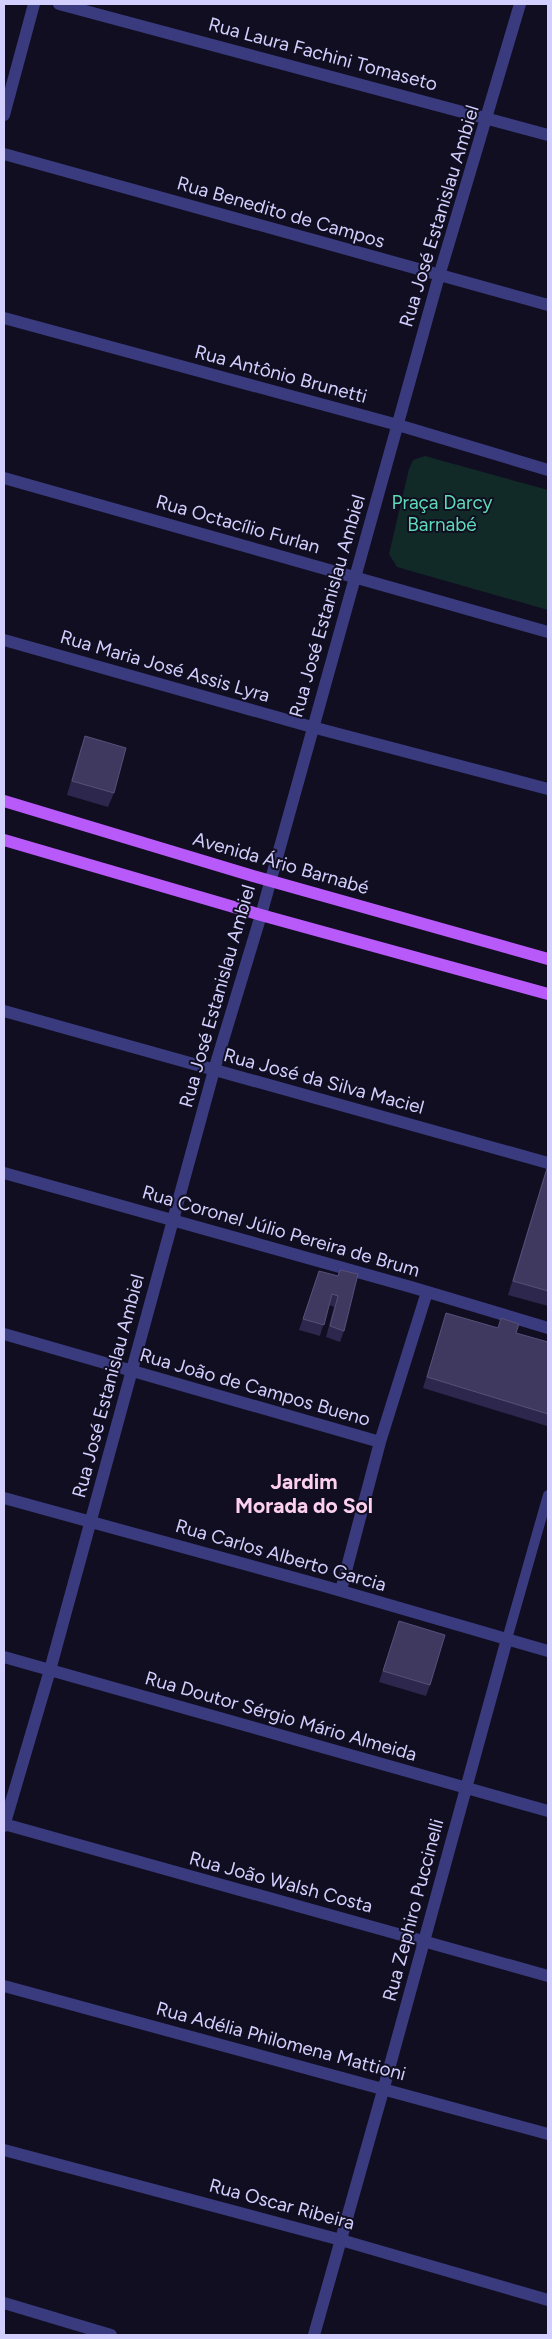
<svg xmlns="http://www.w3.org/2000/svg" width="552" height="2339" font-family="Figtree,sans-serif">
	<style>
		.green { fill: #112a28 }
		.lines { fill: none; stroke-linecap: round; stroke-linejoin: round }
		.pedestrian { stroke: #3a3a7e; stroke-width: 10 }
		.minor { stroke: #3a3a7e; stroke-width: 12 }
		.primary { stroke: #b859f9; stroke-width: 12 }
		.wall { fill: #2d274d }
		.building { fill: #3f3960; stroke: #565079 }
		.labels { text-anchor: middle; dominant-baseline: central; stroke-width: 4; stroke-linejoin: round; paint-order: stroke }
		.street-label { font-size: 19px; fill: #d2cefd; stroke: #100e20 }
		.park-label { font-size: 19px; fill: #5ddab7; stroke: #100e20 }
		.quarter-label { font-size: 21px; font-weight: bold; fill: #fdd0ef; stroke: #100e20 }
	</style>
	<rect width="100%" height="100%" fill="#100e20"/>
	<path class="green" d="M425 456 548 490V610L397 567 389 554 409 469 413 460Z"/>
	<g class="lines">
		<path class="pedestrian" d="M507 1639 548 1495"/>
		<path class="minor" d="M59 4 548 135
			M4 115 34 4
			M4 154 548 305
			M4 318 398 425 548 470
			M4 478 548 632
			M4 640 312 727 548 789
			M4 1011 548 1163
			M4 1173 411 1287 548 1328
			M4 1334 380 1442
			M4 1498 324 1586 548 1651
			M341 1590 380 1442 427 1292
			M4 1657 548 1811
			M4 1824 548 1976
			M4 1826 50 1670 214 1070 261 915 439 276 520 4
			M4 1986 548 2134
			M4 2150 341 2240 548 2300
			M4 2303 111 2335
			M314 2335 384 2087 507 1639"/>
		<path class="primary" d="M4 801 253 876 548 959
			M4 840 261 915 548 994"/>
	</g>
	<path class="wall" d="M85 736 114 793 108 807 67 795 80 750Z
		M548 1165V1306L508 1295 543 1179Z
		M340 1270 344 1331 340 1342 326 1337 334 1307 329 1305 320 1336 299 1330 319 1271 338 1276Z
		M446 1313 498 1328 501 1318 516 1333 548 1342V1422L547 1426 423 1388Z
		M399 1621 430 1685 426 1696 379 1682Z"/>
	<path class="building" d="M85 736 126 748 114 793 72 781Z
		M548 1165V1291L513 1281Z
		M340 1270 358 1274 344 1331 330 1326 338 1296 332 1294 324 1325 303 1319 319 1271 338 1276Z
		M446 1313 498 1328 501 1318 519 1324 516 1333 548 1342V1414L427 1377Z
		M399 1621 445 1635 430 1685 383 1671Z"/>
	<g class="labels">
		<g class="street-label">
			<text transform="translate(323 54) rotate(15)">Rua Laura Fachini Tomaseto</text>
			<text transform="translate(281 212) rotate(16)">Rua Benedito de Campos</text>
			<text transform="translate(439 216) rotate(-73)">Rua José Estanislau Ambiel</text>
			<text transform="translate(281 374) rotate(15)">Rua Antônio Brunetti</text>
			<text transform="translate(238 524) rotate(16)">Rua Octacílio Furlan</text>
			<text transform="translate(327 606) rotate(-74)">Rua José Estanislau Ambiel</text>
			<text transform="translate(165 666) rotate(16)">Rua Maria José Assis Lyra</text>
			<text transform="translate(281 863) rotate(16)">Avenida Ário Barnabé</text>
			<text transform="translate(217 996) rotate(-74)">Rua José Estanislau Ambiel</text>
			<text transform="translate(324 1081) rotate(15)">Rua José da Silva Maciel</text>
			<text transform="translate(281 1231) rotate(16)">Rua Coronel Júlio Pereira de Brum</text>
			<text transform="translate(108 1386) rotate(-75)">Rua José Estanislau Ambiel</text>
			<text transform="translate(255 1387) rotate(16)">Rua João de Campos Bueno</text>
			<text transform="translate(281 1555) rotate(16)">Rua Carlos Alberto Garcia</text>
			<text transform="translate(281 1716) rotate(16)">Rua Doutor Sérgio Mário Almeida</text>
			<text transform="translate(281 1882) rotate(15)">Rua João Walsh Costa</text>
			<text transform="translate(413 1910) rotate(-75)">Rua Zephiro Puccinelli</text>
			<text transform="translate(281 2041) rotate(15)">Rua Adélia Philomena Mattioni</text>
			<text transform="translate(282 2204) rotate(15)">Rua Oscar Ribeira</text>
		</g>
		<g class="park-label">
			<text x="442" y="502">Praça Darcy<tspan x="442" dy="22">Barnabé</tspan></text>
		</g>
		<g class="quarter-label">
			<text x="304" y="1481">Jardim<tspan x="304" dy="24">Morada do Sol</tspan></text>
		</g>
	</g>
	<rect width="552" height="2339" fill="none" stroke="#d2cefd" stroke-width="10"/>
</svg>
